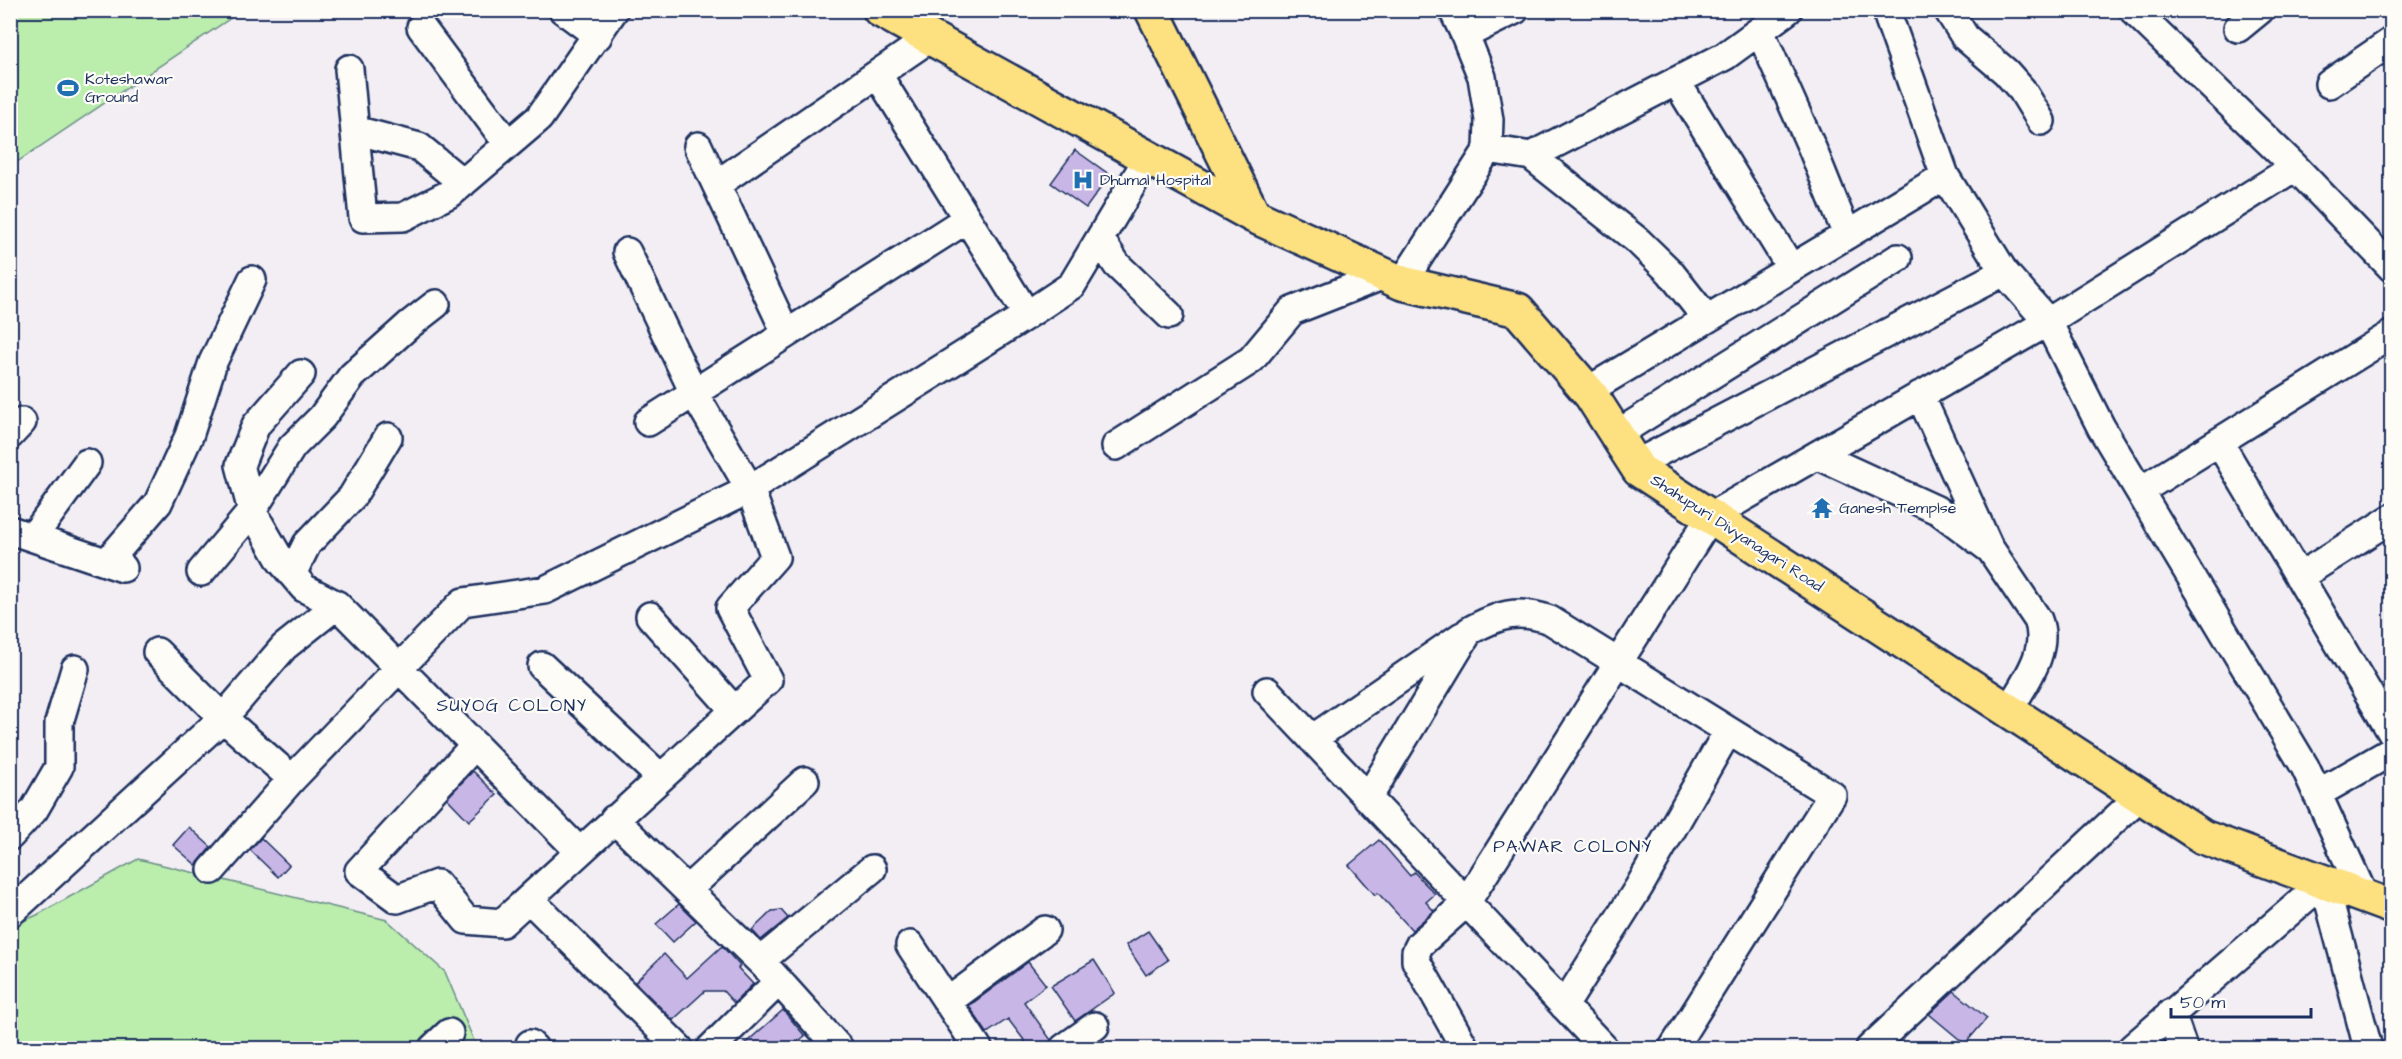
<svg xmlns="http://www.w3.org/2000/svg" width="2402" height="1059" font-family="'Architects Daughter',sans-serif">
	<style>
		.green { fill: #bbedad; stroke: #6b8e86; stroke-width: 1.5 }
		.building { fill: #c8b6e7; stroke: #1b2f5e; stroke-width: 1.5 }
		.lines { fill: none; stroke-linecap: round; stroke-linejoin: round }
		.minor-casing { stroke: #1b2f5e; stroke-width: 32 }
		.major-casing { stroke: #1b2f5e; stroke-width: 38 }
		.minor { stroke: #fdfcf7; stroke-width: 27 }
		.major { stroke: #fde080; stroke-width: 33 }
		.labels { text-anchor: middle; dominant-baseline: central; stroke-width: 4.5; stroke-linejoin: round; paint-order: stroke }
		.poi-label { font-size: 16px; fill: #1b2f5e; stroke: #fdfcf7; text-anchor: start }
		.street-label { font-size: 16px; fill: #1b2f5e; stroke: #fdfcf7 }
		.neighbourhood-label { font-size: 18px; letter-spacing: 1.5px; fill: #1b2f5e; stroke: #fdfcf7 }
	</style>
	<rect width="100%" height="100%" fill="#f2eef4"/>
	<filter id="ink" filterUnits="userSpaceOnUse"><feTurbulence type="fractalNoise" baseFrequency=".0167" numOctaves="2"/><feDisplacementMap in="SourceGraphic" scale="12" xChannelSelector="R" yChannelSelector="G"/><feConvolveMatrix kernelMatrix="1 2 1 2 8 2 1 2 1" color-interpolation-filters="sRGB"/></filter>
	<g filter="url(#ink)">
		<path class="green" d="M11 10H241V11L11 166Z
			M138 859 387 920 445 972 477 1048H11L10 927 37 915Z"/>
		<path class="building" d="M1075 150 1110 175 1086 208 1051 183Z
			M473 771 497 795 469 821 447 798Z
			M189 827 211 847 196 865 173 845Z
			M261 838 289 865 278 877 250 850Z
			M1379 840 1410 876 1414 872 1435 894 1426 902 1434 911 1412 930 1378 893 1375 895 1349 865Z
			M679 904 696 921 673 942 656 924Z
			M781 910 788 918 761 940 752 930 772 911Z
			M1148 931 1168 960 1146 975 1126 945Z
			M722 946 740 966 738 968 753 984 734 1003 723 991H705L673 1020 635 982 664 954 687 978Z
			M1094 960 1115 993 1075 1021 1051 986Z
			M1028 962 1046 985 1024 1002 1051 1040 1048 1048H1030L1008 1019 987 1033 969 1006Z
			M1954 991 1987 1018 1965 1044 1929 1014Z
			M783 1010 805 1036 789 1048H740Z"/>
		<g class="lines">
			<defs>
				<path id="minor" d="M563 10 598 36
					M1453 10 1465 35 1515 10
					M1948 10 1965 37 2006 72 2022 90 2041 121
					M2133 10 2295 167 2048 322 2101 427 2305 767 2364 896
					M421 27 508 144
					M2238 28 2260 10
					M1760 31 1812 148 1847 235
					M349 69 363 218 403 217 451 193 539 118 614 10
					M878 75 1027 315
					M1676 81 1791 268
					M2329 84 2392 41
					M355 130 419 147 463 183
					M698 146 786 333
					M1488 149 1531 156 1725 56 1788 10
					M1531 156 1638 241 1670 272 1707 319
					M2295 167 2392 268
					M717 184 930 38
					M1100 239 1117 265 1169 315
					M1402 283 1488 149 1489 120 1482 77 1465 35
					M301 374 256 425 240 465 252 511 281 561 304 588 337 605 579 851
					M1587 391 1945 176 1889 19
					M1920 395 1989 547
					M648 422 967 219
					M1617 434 1898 258
					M10 435 22 422
					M2219 442 2392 733
					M1116 446 1251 360 1292 311 1384 275
					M1817 455 1939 511 1991 550 2038 620C2050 651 2024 683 2009 710
					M1636 464 2004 272 1945 176
					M2140 491 2392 334
					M10 530 123 568
					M33 537 87 463
					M107 562 158 503 189 436 213 362 252 280
					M201 572 252 511 292 447 322 417 352 376 409 325 436 304
					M292 574 307 544 352 497 388 437
					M2299 577 2392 518
					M650 616 734 710
					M157 652 223 718 292 779
					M542 666 660 777
					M1267 691 1604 1048
					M1312 739 1462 636
					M475 745 359 871 397 899 437 884 466 920 502 923 768 680 730 608 775 557 750 489 694 393 627 252
					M2317 794 2392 751
					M1368 798 1469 631C1498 615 1517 608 1550 620L1832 795 1673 1048
					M614 819 767 968 839 1048
					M10 836 34 810 59 767V723L75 669
					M212 870 292 779 463 602 545 590 750 489 1027 315 1072 285 1148 158
					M687 890 805 781
					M529 899 679 1048
					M10 913 223 718 284 647 337 605
					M910 945 978 1048
					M760 961 872 869
					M947 1002 1045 930
					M1564 1006 1639 887 1728 731
					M2171 1013 2183 1048
					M530 1044 534 1048
					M433 1048 449 1033
					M711 1048 779 981
					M1064 1048 1095 1026
					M1465 1048 1416 961V952L1420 944 1466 903 1711 516 2048 322 2004 272
					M1870 1048 2140 796
					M2132 1048 2324 882 2368 1048"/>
				<path id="major" d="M880 10 1254 216
					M1152 10 1254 216 1402 283 1518 310 1591 395 1639 470 2203 837 2392 907"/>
			</defs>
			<use href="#minor" class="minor-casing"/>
			<use href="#major" class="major-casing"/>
			<use href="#minor" class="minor"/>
			<use href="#major" class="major"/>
		</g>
	</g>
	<defs>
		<symbol id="stadium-bare" viewBox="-9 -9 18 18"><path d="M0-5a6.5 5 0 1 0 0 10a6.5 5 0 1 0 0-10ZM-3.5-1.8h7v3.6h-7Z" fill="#1f6fb2" stroke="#fdfcf7" stroke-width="2.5" paint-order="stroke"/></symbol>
		<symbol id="hospital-bare" viewBox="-9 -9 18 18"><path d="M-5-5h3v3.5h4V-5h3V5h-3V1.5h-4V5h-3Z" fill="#1f6fb2" stroke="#fdfcf7" stroke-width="2.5" paint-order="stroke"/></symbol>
		<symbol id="temple-bare" viewBox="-9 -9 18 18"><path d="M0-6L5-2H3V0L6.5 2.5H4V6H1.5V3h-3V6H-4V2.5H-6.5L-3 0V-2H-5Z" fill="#1f6fb2" stroke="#fdfcf7" stroke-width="2.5" paint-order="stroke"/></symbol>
	</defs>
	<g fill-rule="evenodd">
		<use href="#stadium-bare" x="53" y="73" width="30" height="30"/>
		<use href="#hospital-bare" x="1068" y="165" width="30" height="30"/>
		<use href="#temple-bare" x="1807" y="493" width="30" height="30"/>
	</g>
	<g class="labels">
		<g class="poi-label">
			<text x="85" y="79">Koteshawar<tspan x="85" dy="18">Ground</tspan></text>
			<text x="1100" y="180">Dhumal Hospital</text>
			<text x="1839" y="508">Ganesh Templse</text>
		</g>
		<g class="street-label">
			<text transform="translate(1737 533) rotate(33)">Shahupuri Divyanagari Road</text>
		</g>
		<g class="neighbourhood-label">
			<text x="512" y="705">SUYOG COLONY</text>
			<text x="1573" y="846">PAWAR COLONY</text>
		</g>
	</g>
	<rect width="2402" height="1059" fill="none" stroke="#fdfcf7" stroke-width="36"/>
	<rect x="18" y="18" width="2366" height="1023" fill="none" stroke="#1b2f5e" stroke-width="2" filter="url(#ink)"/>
	<path d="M2171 1008v9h140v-9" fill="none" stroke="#1b2f5e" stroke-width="3"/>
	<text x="2180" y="1008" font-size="18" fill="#1b2f5e" stroke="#fdfcf7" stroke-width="4.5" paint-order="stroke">50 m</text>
</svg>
